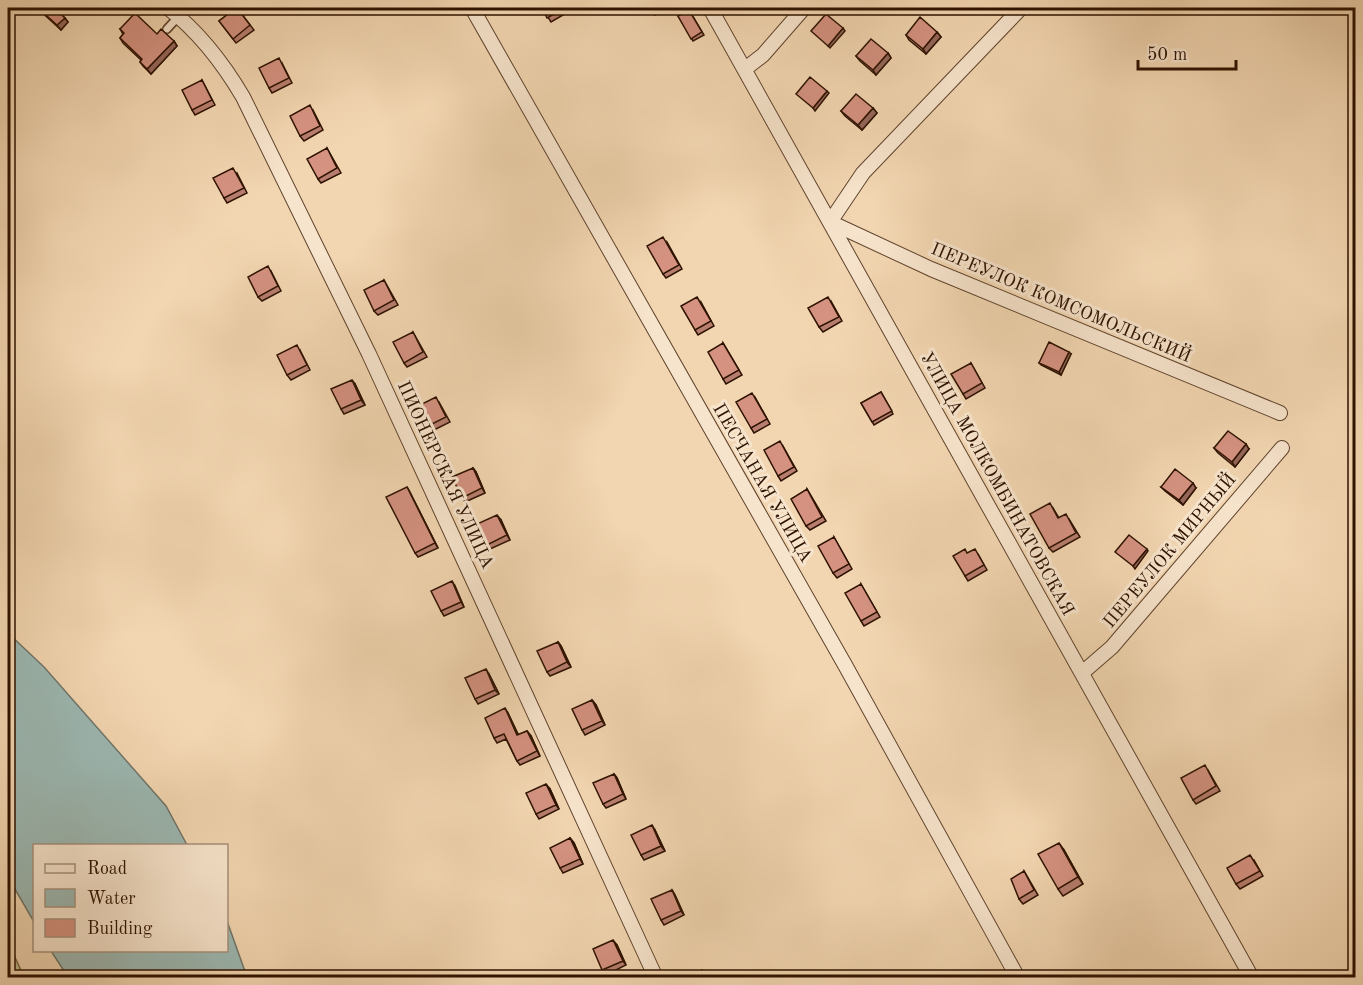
<svg xmlns="http://www.w3.org/2000/svg" width="1363" height="985" font-family="'Old Standard TT',serif">
	<style>
		.green { fill: #c1bc87; stroke: #786744; stroke-width: 1.5 }
		.water { fill: #9cb8b2; stroke: #70766b; stroke-width: 1.5 }
		.lines { fill: none; stroke-linecap: round; stroke-linejoin: round }
		.service-casing { stroke: #5f432c; stroke-width: 10 }
		.minor-casing { stroke: #5f432c; stroke-width: 16 }
		.service { stroke: #f7e4cc; stroke-width: 7 }
		.minor { stroke: #f7e4cc; stroke-width: 14 }
		.wall { fill: #b77e6f; stroke: #2e1200; stroke-width: 1.5 }
		.shaded-wall { fill: #95665a; stroke: #2e1200; stroke-width: 1.5 }
		.building { fill: #d59281; stroke: #2e1200; stroke-width: 1.5 }
		.labels { text-anchor: middle; dominant-baseline: central; stroke-width: 6; stroke-linejoin: round; paint-order: stroke }
		.street-label { font-size: 18px; fill: #2e1200; stroke: #f7e4cc }
	</style>
	<rect width="100%" height="100%" fill="#f2d6b1"/>
	<filter id="stains"><feTurbulence type="fractalNoise" baseFrequency=".00333" numOctaves="4"/><feColorMatrix values="0 0 0 0 .2 0 0 0 0 .09 0 0 0 0 .02 0 0 0 .5 -.17"/></filter>
	<radialGradient id="worn" r=".72"><stop offset=".6" stop-color="#630" stop-opacity="0"/><stop offset="1" stop-color="#630" stop-opacity=".3"/></radialGradient>
	<path class="green" d="M8 942 24 977H8Z"/>
	<path class="water" d="M8 633 44 667 166 806 187 845 34 846V922L8 877Z
		M227 921 247 977H68L51 951 226 950Z"/>
	<g class="lines">
		<defs>
			<path id="service" d="M167 29 179 16
				M8 972 10 978"/>
			<path id="minor" d="M168 8C199 32 223 63 243 97L369 354 656 978
				M472 8 845 665 1018 978
				M710 8 1252 978
				M1021 8 863 173 830 222 931 269 1280 413
				M745 69 763 55 804 8
				M1082 673 1112 647 1282 448"/>
		</defs>
		<use href="#service" class="service-casing"/>
		<use href="#minor" class="minor-casing"/>
		<use href="#service" class="service"/>
		<use href="#minor" class="minor"/>
	</g>
	<path class="wall" d="M37 8H54L65 18 68 22 61 30Z
		M237 8 254 30 236 43 219 21Z
		M542 8H568L570 11 551 22Z
		M650 8H670L655 15Z
		M689 10 704 35 693 41 678 16Z
		M120 29 157 34 174 41 177 46 151 74 143 66 140 62 141 60 123 43 120 38 123 34Z
		M937 32 941 37 926 54 909 40 906 35Z
		M888 53 891 58 876 75 860 61 856 56Z
		M282 63 292 83 272 93 269 88Z
		M202 80 215 105 195 115 192 110Z
		M873 108 877 113 862 130 845 116 841 111Z
		M313 110 323 130 304 141 300 136Z
		M327 148 341 173 321 183 318 179Z
		M237 173 247 193 227 203 224 198Z
		M667 242 682 269 666 278 663 274Z
		M271 271 281 291 262 301 258 297Z
		M384 280 398 305 378 315 374 311Z
		M831 301 842 321 823 332 819 327Z
		M701 302 714 326 698 335 695 330Z
		M413 332 427 357 407 367 404 363Z
		M723 343 742 375 726 384 723 379Z
		M300 350 310 370 291 380 287 375Z
		M1071 354 1061 375 1041 365 1039 363Z
		M971 363 985 388 966 399 963 394Z
		M355 384 365 405 344 414 341 409Z
		M881 392 893 414 874 425 861 403Z
		M755 397 770 424 754 433 751 428Z
		M439 402 450 422 430 432 426 427Z
		M783 446 797 471 781 481 778 476Z
		M1214 448 1249 449 1235 467 1218 453Z
		M473 468 476 472 485 493 465 502 462 498Z
		M407 487 438 548 418 557 415 553Z
		M1161 487 1196 488 1183 505 1165 491Z
		M807 489 826 521 810 530 806 526Z
		M1053 508 1059 518 1069 519 1080 537 1053 552 1049 548Z
		M501 520 510 540 490 549 487 545Z
		M834 537 852 569 837 578 833 573Z
		M967 553 978 554 987 570 968 581 965 576Z
		M861 584 880 617 864 626 861 621Z
		M455 586 464 607 444 616 441 611Z
		M558 642 561 646 571 667 550 676 547 672Z
		M489 674 499 694 478 704 475 699Z
		M592 700 596 705 605 725 585 735 582 730Z
		M508 713 518 735 527 731 531 736 540 756 520 765 517 761 506 739 497 743 494 738Z
		M1208 770 1220 791 1196 804 1193 800Z
		M614 774 617 778 626 799 606 808 603 804Z
		M550 789 559 809 539 819 536 814Z
		M655 830 665 851 644 860 641 855Z
		M570 838 574 843 583 864 563 873 560 868Z
		M1064 850 1083 884 1063 896 1058 889Z
		M1254 860 1263 876 1240 889 1236 884Z
		M1024 871 1038 895 1023 904 1019 899Z
		M672 890 675 895 684 915 664 925 661 920Z
		M617 945 626 965 606 975 602 970Z"/>
	<path class="shaded-wall" d="M8 8H14L15 9 8 18Z
		M65 18 68 22 61 30 57 25Z
		M843 28 845 31 830 48 828 46Z
		M937 32 941 37 926 54 923 49Z
		M174 41 177 46 151 74 147 69Z
		M888 53 891 58 876 75 873 70Z
		M827 91 829 93 815 111 813 108Z
		M873 108 877 113 862 130 858 125Z
		M1069 352 1071 354 1061 375 1059 372Z
		M352 380 355 384 365 405 361 400Z
		M1246 444 1249 449 1235 467 1232 462Z
		M473 468 476 472 485 493 482 488Z
		M1193 483 1196 488 1183 505 1179 500Z
		M407 487 410 492 438 548 435 543Z
		M497 515 501 520 510 540 507 535Z
		M1147 549 1148 551 1135 569 1133 566Z
		M452 581 455 586 464 607 461 602Z
		M558 642 561 646 571 667 567 662Z
		M486 669 489 674 499 694 495 690Z
		M592 700 596 705 605 725 602 721Z
		M505 708 508 713 521 740 517 735Z
		M527 731 531 736 540 756 537 751Z
		M614 774 617 778 626 799 623 794Z
		M546 784 550 789 559 809 556 805Z
		M652 825 655 830 665 851 661 846Z
		M570 838 574 843 583 864 580 859Z
		M1059 843 1064 850 1083 884 1078 877Z
		M672 890 675 895 684 915 681 911Z
		M613 940 617 945 626 965 623 961Z"/>
	<path class="building" d="M38 8H54L65 18 57 25Z
		M236 8H237L250 25 233 39 219 21Z
		M542 8H565L547 18Z
		M689 10 702 32 691 39 678 16Z
		M135 13 157 34 161 29 174 41 147 69 140 62 142 59 120 38 124 33 120 29Z
		M826 14 843 28 828 46 811 31Z
		M920 17 937 32 923 49 906 35Z
		M871 39 888 53 873 70 856 56Z
		M279 58 289 78 269 88 259 68Z
		M810 77 827 91 813 108 796 94Z
		M202 80 212 100 192 110 182 90Z
		M856 94 873 108 858 125 841 111Z
		M310 105 320 126 300 136 290 116Z
		M327 148 337 168 318 179 307 159Z
		M233 168 244 188 224 198 213 178Z
		M663 237 679 265 663 274 647 246Z
		M268 266 278 286 258 297 248 277Z
		M384 280 394 300 374 311 364 290Z
		M697 297 711 321 695 330 681 306Z
		M828 297 839 317 819 327 808 308Z
		M413 332 423 352 404 363 393 342Z
		M1049 342 1069 352 1059 372 1039 363Z
		M723 343 739 370 723 379 708 352Z
		M297 345 307 365 287 375 277 355Z
		M971 363 982 383 963 394 951 374Z
		M352 380 361 400 341 409 331 389Z
		M881 392 892 411 872 422 861 403Z
		M752 393 767 419 751 428 736 402Z
		M436 397 446 417 426 427 416 407Z
		M1228 431 1246 444 1232 462 1214 448Z
		M780 441 794 467 778 476 764 450Z
		M473 468 482 488 462 498 452 477Z
		M1175 469 1193 483 1179 500 1161 487Z
		M407 487 435 543 415 553 386 497Z
		M807 489 822 517 806 526 791 499Z
		M1050 503 1058 518 1066 514 1076 533 1049 548 1030 514Z
		M497 515 507 535 487 545 477 524Z
		M1129 535 1147 549 1133 566 1115 552Z
		M834 537 849 564 833 573 818 546Z
		M965 549 967 553 975 549 984 565 965 576 953 556Z
		M452 581 461 602 441 611 431 591Z
		M861 584 877 612 861 621 845 593Z
		M558 642 567 662 547 672 537 651Z
		M486 669 495 690 475 699 465 678Z
		M592 700 602 721 582 730 572 709Z
		M505 708 517 735 527 731 537 751 517 761 504 734 494 738 485 718Z
		M1205 765 1216 786 1193 800 1181 778Z
		M614 774 623 794 603 804 593 783Z
		M546 784 556 805 536 814 526 793Z
		M652 825 661 846 641 855 631 835Z
		M570 838 580 859 560 868 550 848Z
		M1059 843 1078 877 1058 889 1038 854Z
		M1250 855 1260 871 1236 884 1227 868Z
		M1024 871 1034 890 1019 899 1011 879Z
		M672 890 681 911 661 920 651 899Z
		M613 940 623 961 602 970 593 949Z
		M702 970 706 978H686Z"/>
	<g class="labels">
		<g class="street-label">
			<text transform="translate(1061 303) rotate(23)">ПЕРЕУЛОК КОМСОМОЛЬСКИЙ</text>
			<text transform="translate(445 475) rotate(65)">ПИОНЕРСКАЯ УЛИЦА</text>
			<text transform="translate(762 483) rotate(60)">ПЕСЧАНАЯ УЛИЦА</text>
			<text transform="translate(997 484) rotate(61)">УЛИЦА МОЛКОМБИНАТОВСКАЯ</text>
			<text transform="translate(1170 551) rotate(-50)">ПЕРЕУЛОК МИРНЫЙ</text>
		</g>
	</g>
	<rect width="1363" height="985" fill="none" stroke="#f2d6b1" stroke-width="30"/>
	<rect x="9" y="9" width="1345" height="967" fill="none" stroke="#2e1200" stroke-width="3"/>
	<rect x="15" y="15" width="1333" height="955" fill="none" stroke="#2e1200" stroke-width="1.5"/>
	<rect x="33" y="844" width="195" height="108" fill="#f7e4cc" stroke="#a7907a" stroke-width="1.5"/>
	<rect x="45" y="864" width="30" height="9" fill="#f7e4cc" stroke="#a7907a" stroke-width="1.5"/>
	<text x="87" y="874" font-size="18" fill="#2e1200">Road</text>
	<rect x="45" y="889" width="30" height="18" fill="#9cb8b2" stroke="#a7907a" stroke-width="1.5"/>
	<text x="87" y="904" font-size="18" fill="#2e1200">Water</text>
	<rect x="45" y="919" width="30" height="18" fill="#d59281" stroke="#a7907a" stroke-width="1.5"/>
	<text x="87" y="934" font-size="18" fill="#2e1200">Building</text>
	<path d="M1138 60v9h98v-9" fill="none" stroke="#2e1200" stroke-width="3"/>
	<text x="1147" y="60" font-size="18" fill="#2e1200" stroke="#f7e4cc" stroke-width="4.5" paint-order="stroke">50 m</text>
	<rect width="100%" height="100%" filter="url(#stains)"/>
	<rect width="100%" height="100%" fill="url(#worn)"/>
</svg>
